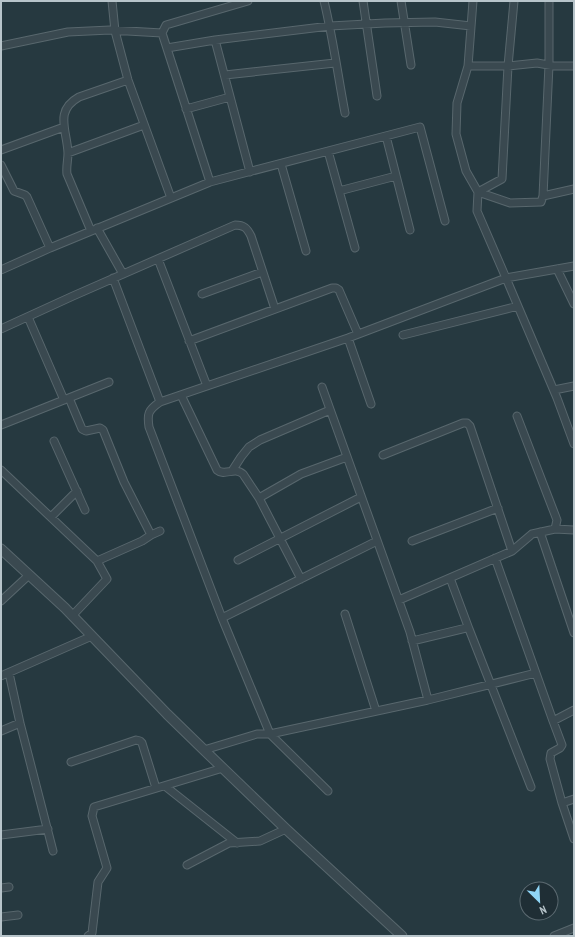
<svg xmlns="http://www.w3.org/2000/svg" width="575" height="937" font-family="'PT Sans Narrow',sans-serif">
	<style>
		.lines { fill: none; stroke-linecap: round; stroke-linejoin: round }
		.minor-casing { stroke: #58676d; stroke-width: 9 }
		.tertiary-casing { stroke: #58676d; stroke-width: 11 }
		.minor { stroke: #3a4950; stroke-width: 7 }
		.tertiary { stroke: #3a4950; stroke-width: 9 }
	</style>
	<rect width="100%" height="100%" fill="#263940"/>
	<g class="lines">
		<defs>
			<path id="minor" d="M112 1 115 31 128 80 171 198
				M324 1C333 38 338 76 345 113
				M363 1 377 96
				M401 1 411 65
				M473 1 468 66 457 103 456 134 466 171 478 192 510 203 541 202 543 196 549 65V1
				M514 1 508 66 502 179 478 192 477 211 506 278 574 266
				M215 40 250 172
				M1 46 68 32 110 30 162 33
				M167 48 215 40 330 26 385 23 435 22 471 26
				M468 66H508L537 63 554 66H574
				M225 75 335 63
				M186 109 230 97
				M386 136 410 230
				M1 150 64 127
				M328 151 355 248
				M68 153 144 125
				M281 164 306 251
				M1 165 14 191 25 195 27 197 50 248
				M210 182 162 33 166 25 248 1
				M339 191 396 176
				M543 196 574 189
				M97 228 123 274
				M91 231 67 174C66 167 68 160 68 153 67 130 54 111 79 97L128 80
				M158 259 207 386
				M557 269 574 304
				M1 270 50 248 210 182 420 127 445 221
				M113 278 160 402
				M202 294 262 272
				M28 317 64 400
				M1 329 73 296 235 225C244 225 247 228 251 236L275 309
				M403 335 518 306
				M348 338 371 404
				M189 341 332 288H336L339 290 358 334
				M322 387 410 632 428 700
				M554 390 574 386
				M181 395 217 470C225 477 234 466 243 474L259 498 301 579
				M69 398 82 429 86 431 100 428 103 430 124 482 151 535 142 541 97 561
				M1 425 109 382
				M54 441 85 510
				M383 455 463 423H467L470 426 512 551
				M1 470 97 561 107 579 72 616
				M232 471 241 457 249 447 260 440 330 410
				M259 498 301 474 347 457
				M51 517 77 491
				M555 529 574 530
				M540 532 574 633
				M151 535 160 531
				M412 541 498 508
				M495 558 553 721
				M238 560 361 497
				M450 578 469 629
				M399 600 512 551 532 534 555 529 557 520 517 416
				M1 601 29 575
				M345 614 376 711
				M222 618 377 541
				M412 641 466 628 469 629 531 787
				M9 673 20 723 53 851
				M1 676 92 636
				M574 710 553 721 562 745 560 748 551 753 550 759 562 803 574 839
				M1 731 20 723
				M204 750 257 734H270L428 700 536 673
				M71 762 136 740 140 741 142 743 156 788
				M165 786 237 843
				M328 791 270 734 222 618 149 427C147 414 148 410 160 402L348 338 506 278 557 398 574 444
				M562 803 574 799
				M1 835 48 829
				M187 865 229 843 260 841 286 829
				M1 888 9 887
				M1 917 18 915
				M88 936 92 933 98 882 107 868 92 816 94 807 223 768
				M554 936 574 928"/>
			<path id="tertiary" d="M1 549 65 608 167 714 204 750 286 829 402 936"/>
		</defs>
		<use href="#minor" class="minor-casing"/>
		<use href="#tertiary" class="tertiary-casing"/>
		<use href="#minor" class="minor"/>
		<use href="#tertiary" class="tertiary"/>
	</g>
	<rect width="575" height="937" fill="none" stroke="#b7c4ca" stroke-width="4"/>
	<g transform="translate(539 901) rotate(156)"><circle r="19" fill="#1f2e35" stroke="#5c6a71"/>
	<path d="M0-3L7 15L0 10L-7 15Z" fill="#8fd5f6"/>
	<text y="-6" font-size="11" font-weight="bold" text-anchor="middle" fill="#b7c4ca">N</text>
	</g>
</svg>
